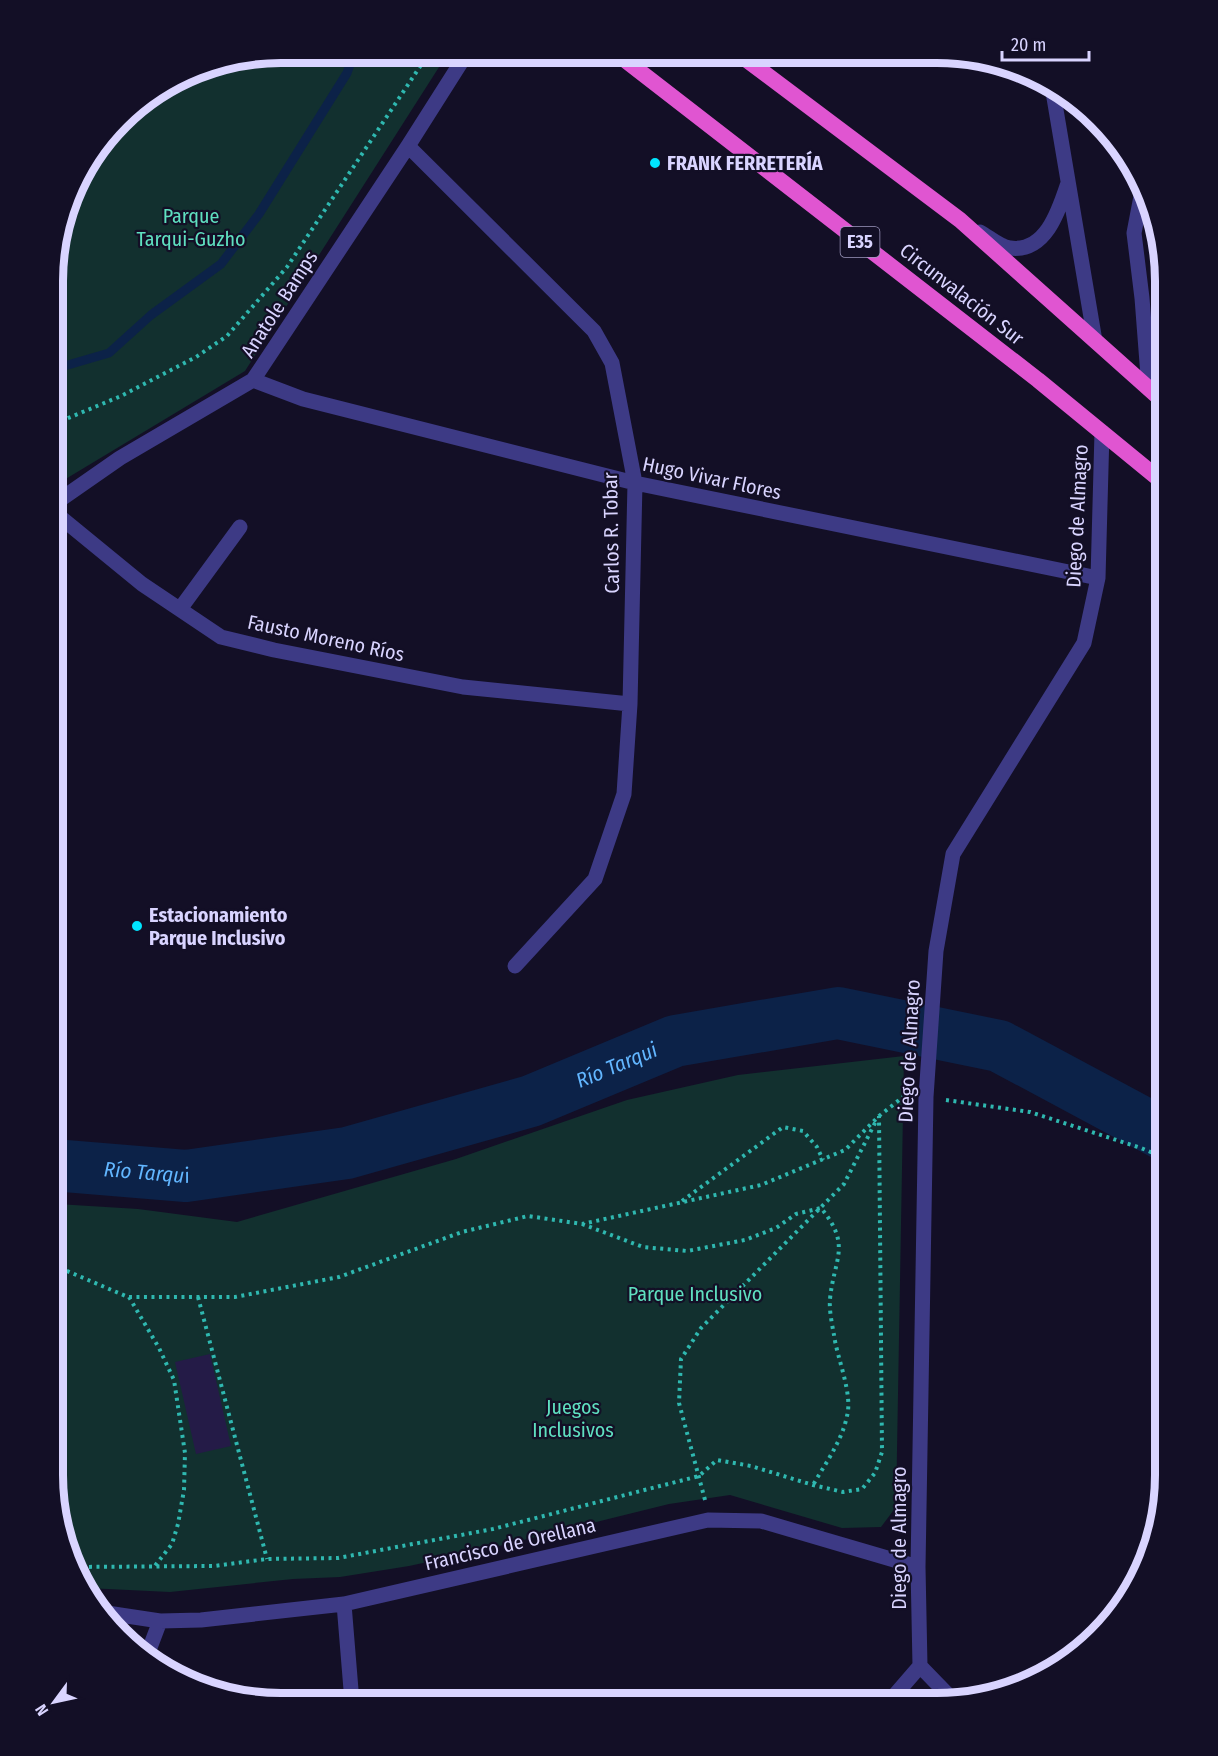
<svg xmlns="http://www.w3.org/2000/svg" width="1218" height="1756" font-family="'Fira Sans Condensed',sans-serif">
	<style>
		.green { fill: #12302f }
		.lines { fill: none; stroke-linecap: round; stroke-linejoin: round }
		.stream { stroke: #0c2248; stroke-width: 9 }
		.river { stroke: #0c2248; stroke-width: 52 }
		.building { fill: #241b47 }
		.path { stroke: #2fb8b0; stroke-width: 4; stroke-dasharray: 3 4.5; stroke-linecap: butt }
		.minor { stroke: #3d3a85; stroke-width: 15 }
		.tertiary { stroke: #3d3a85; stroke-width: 15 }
		.trunk { stroke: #e055d1; stroke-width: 16 }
		.poi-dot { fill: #00e5ff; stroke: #130f26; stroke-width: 2 }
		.labels { text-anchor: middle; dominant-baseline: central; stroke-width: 4.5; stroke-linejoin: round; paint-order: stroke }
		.shield { fill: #130f26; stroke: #9e99be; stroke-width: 1.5 }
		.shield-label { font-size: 18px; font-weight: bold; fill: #d9d4ff }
		.poi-label { font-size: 20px; font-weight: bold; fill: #d9d4ff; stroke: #130f26; text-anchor: start }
		.park-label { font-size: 20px; fill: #5fe0c0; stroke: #130f26 }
		.street-label { font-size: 20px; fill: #d9d4ff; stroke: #130f26 }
		.water-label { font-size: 21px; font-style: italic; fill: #62b6ff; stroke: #130f26 }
		.rim { fill: none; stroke: #d9d4ff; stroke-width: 8 }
	</style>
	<rect width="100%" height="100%" fill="#130f26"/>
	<path class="green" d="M281 53H448L245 371 54 486 55 251 83 167 131 109 207 65Z
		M904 1056 896 1507 881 1527 842 1528 730 1495 669 1504 479 1551 409 1566 340 1577 293 1579 170 1592 87 1588 76 1576 53 1475V1201L57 1204 138 1209 237 1222 456 1159 627 1100 738 1075Z"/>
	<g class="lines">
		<path class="stream" d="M54 369 109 353 151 315 221 264 259 214 347 73 354 53"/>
		<path class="river" id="s1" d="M53 1165 186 1176 347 1153 531 1101 675 1041 838 1013 999 1046 1165 1135"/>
	</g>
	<path class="building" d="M210 1354 231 1446 196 1454 175 1362Z"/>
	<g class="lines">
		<path class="path" d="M77 184 152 97
			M54 424 121 396 196 357 227 336 287 267 429 53
			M946 1100 1030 1112 1141 1148 1165 1158
			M682 1201 783 1127 803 1131 817 1147 823 1160
			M582 1224 643 1247 687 1251 745 1240 776 1228 796 1214 821 1208C852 1246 834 1258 830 1299 829 1310 832 1324 834 1335 837 1358 853 1394 847 1416 842 1441 825 1464 813 1485
			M53 1265 128 1297H235L339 1277 462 1232 528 1216 582 1224 761 1185 845 1150 879 1116 903 1097
			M129 1297 159 1348 174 1380 185 1453 184 1490 178 1524 172 1544 154 1567
			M198 1297 267 1559
			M705 1500 679 1403 681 1359 701 1328 844 1184 877 1119
			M74 1567 214 1566 267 1559 338 1558 493 1529 699 1476 717 1460 751 1466 813 1485 843 1492 862 1489 875 1473 882 1452 879 1116"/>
		<path class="minor" d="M408 146 594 331 612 363 635 483 630 704 624 794 595 879 515 966
			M1143 186 1134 233 1142 298 1149 389
			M253 380 303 399 635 483 1098 578
			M54 504 120 458 253 380 408 146 467 53
			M54 512 142 584 221 637 274 650 463 687 630 704
			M180 609 240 527
			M344 1604 352 1702
			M107 1613 160 1621 201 1620 344 1604 708 1520 761 1521 918 1567
			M146 1658 160 1621
			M953 1700 920 1666 918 1567 926 1097 936 951 953 854 1084 643 1098 578 1102 432
			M888 1703 920 1666"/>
		<path class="tertiary" d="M1052 86 1095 341
			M980 232C989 237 1000 247 1010 248 1046 253 1059 210 1068 183"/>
		<path class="trunk" d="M616 53 1038 380 1165 484
			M739 54 960 220 1165 403"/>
	</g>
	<g class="poi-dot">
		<circle cx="655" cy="163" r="6"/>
		<circle cx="137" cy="926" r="6"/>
	</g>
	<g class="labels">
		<rect class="shield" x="840.5" y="227" width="39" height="30" rx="4.5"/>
		<g class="shield-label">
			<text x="860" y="242">E35</text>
		</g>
		<g class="poi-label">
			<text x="667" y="163">FRANK FERRETERÍA</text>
			<text x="149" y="915">Estacionamiento<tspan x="149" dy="23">Parque Inclusivo</tspan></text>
		</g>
		<g class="park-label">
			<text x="191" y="216">Parque<tspan x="191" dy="23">Tarqui-Guzho</tspan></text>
			<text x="695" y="1294">Parque Inclusivo</text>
			<text x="573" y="1407">Juegos<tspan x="573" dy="23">Inclusivos</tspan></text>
		</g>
		<g class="street-label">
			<text transform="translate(962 294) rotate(38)">Circunvalación Sur</text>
			<text transform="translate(279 304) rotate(-57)">Anatole Bamps</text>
			<text transform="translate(712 478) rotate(12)">Hugo Vivar Flores</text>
			<text transform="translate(1077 516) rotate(-87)">Diego de Almagro</text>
			<text transform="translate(611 533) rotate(-91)">Carlos R. Tobar</text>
			<text transform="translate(326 638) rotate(12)">Fausto Moreno Ríos</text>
			<text transform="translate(909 1051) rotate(-87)">Diego de Almagro</text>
			<text transform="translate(899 1538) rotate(-90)">Diego de Almagro</text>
			<text transform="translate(510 1544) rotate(-13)">Francisco de Orellana</text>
		</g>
		<g class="water-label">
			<text stroke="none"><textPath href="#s1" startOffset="580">Río Tarqui</textPath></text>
			<text stroke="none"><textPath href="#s1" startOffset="94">Río Tarqui</textPath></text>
		</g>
	</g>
	<path d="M0 0H1218V1756H0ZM281 63H937A218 218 0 0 1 1155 281V1475A218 218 0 0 1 937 1693H281A218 218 0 0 1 63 1475V281A218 218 0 0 1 281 63Z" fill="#130f26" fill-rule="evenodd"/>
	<path class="rim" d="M281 63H937A218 218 0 0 1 1155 281V1475A218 218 0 0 1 937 1693H281A218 218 0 0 1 63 1475V281A218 218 0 0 1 281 63Z"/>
	<g transform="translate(54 1702) rotate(237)" stroke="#130f26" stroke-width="4.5" paint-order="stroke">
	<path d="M0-4.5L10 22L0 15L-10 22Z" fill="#d9d4ff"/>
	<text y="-9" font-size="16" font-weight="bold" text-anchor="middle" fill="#d9d4ff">N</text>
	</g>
	<path d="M1002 51v9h87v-9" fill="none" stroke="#d9d4ff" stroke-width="3"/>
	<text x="1011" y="51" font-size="18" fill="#d9d4ff" stroke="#130f26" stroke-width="4.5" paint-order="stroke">20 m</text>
</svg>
